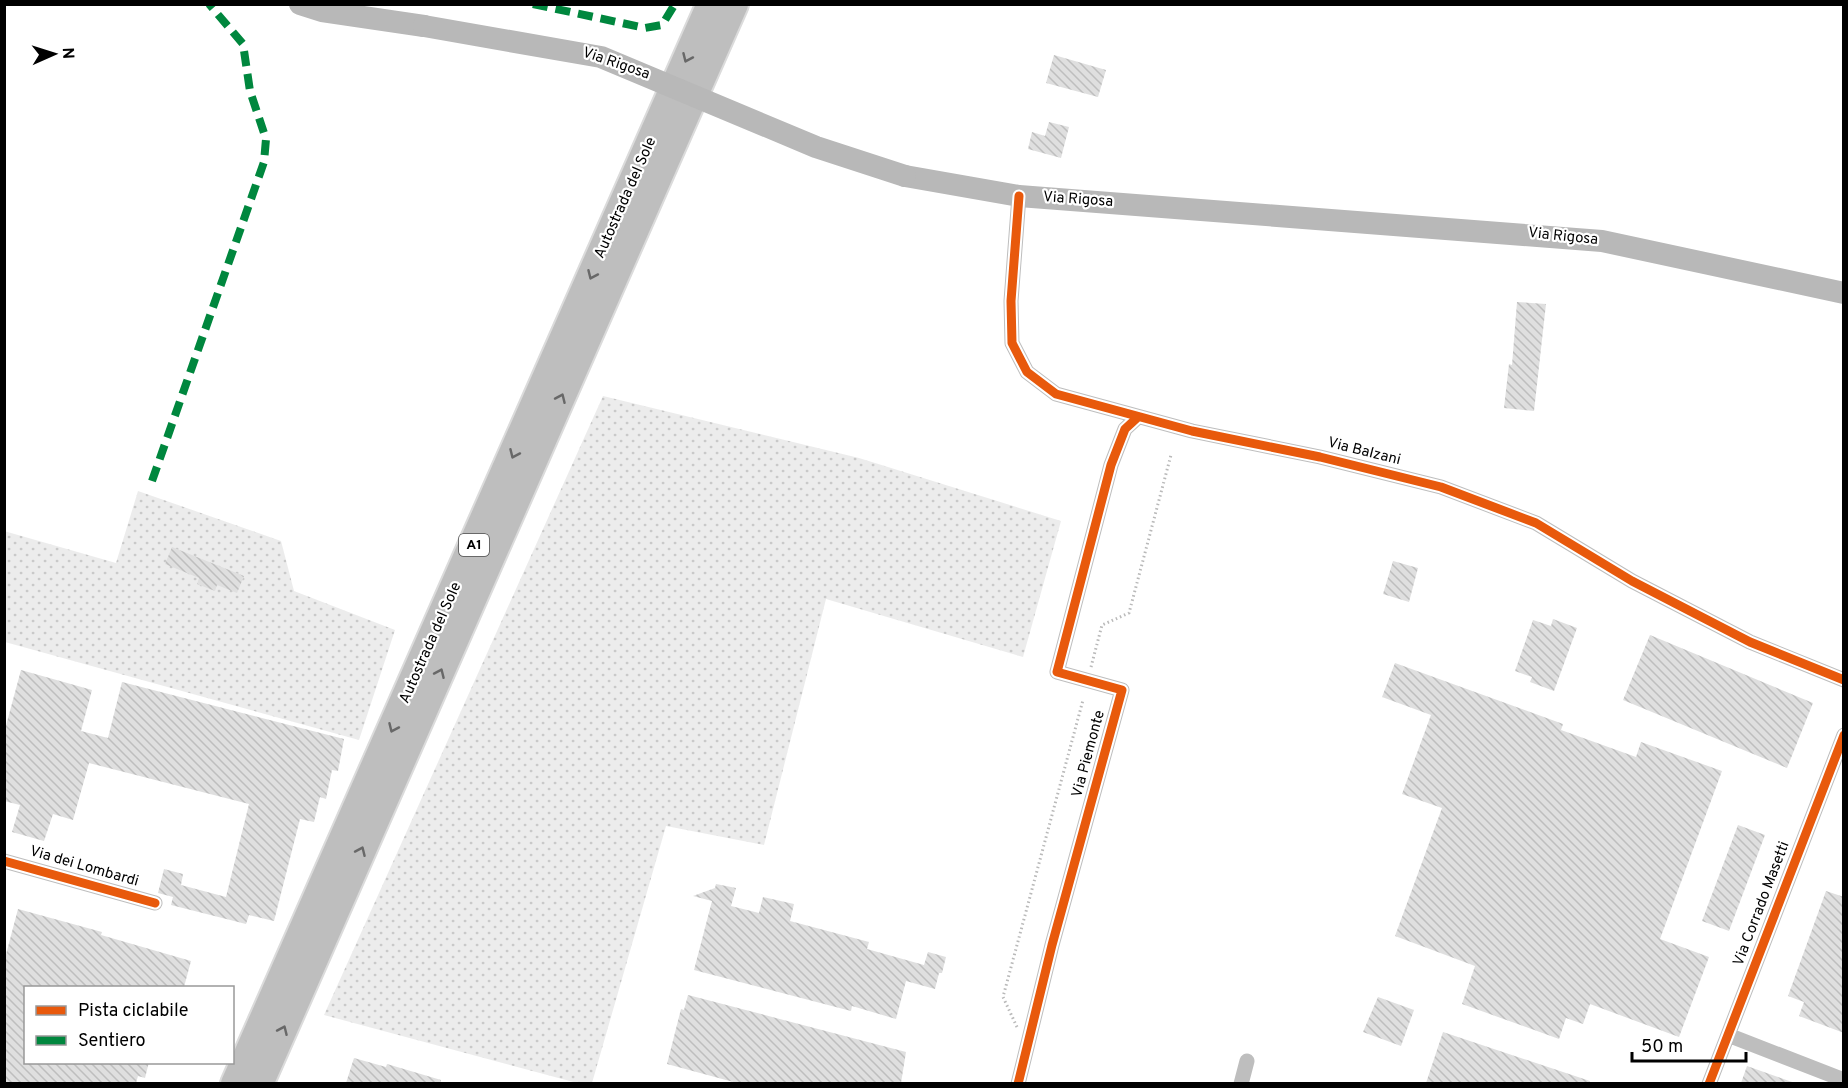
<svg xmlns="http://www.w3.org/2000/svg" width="1848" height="1088" font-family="Overpass,sans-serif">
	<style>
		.grass { fill: url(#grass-dots) }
		.building { fill: url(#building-back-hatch) }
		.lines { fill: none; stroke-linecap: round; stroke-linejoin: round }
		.highway-casing { stroke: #dbdbdb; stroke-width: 32 }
		.path { stroke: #b9b9b9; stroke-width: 3; stroke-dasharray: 1.5 3; stroke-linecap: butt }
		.street { stroke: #bebebe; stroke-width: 15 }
		.secondary { stroke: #b8b8b8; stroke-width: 22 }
		.highway { stroke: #bebebe; stroke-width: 28 }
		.secondary-bridge { stroke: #b8b8b8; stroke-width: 22 }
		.quiet { stroke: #00873e; stroke-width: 8; stroke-dasharray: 15 8; stroke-linecap: butt }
		.cycleway-casing { stroke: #fff; stroke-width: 13 }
		.cycleway { stroke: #e8590c; stroke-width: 9 }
		.oneway { stroke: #686868 }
		.labels { text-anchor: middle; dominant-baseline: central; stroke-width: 4.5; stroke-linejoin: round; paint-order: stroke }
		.shield { fill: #fff; stroke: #4c4c4c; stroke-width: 1.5 }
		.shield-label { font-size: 14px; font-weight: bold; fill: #000 }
		.street-label { font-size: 15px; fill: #000; stroke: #fff }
	</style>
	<defs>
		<pattern id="grass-dots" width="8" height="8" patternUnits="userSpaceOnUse" patternTransform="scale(1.5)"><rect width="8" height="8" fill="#ececec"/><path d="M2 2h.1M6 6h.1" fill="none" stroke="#c9c9c9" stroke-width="1.8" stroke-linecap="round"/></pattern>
		<pattern id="building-back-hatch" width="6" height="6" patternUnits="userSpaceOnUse" patternTransform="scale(1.5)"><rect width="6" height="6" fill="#dfdfdf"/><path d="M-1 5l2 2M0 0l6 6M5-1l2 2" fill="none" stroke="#bebebe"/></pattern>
	</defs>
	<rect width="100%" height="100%" fill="#fff"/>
	<path class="grass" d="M603 396 859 458 1061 521 1023 657 826 599 764 845 666 826 592 1083 581 1084 324 1015Z
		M138 491 281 541 294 591 395 630 359 740 5 642 4 531 116 563Z"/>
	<path class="building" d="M1054 55 1106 70 1098 97 1046 83Z
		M1049 122 1069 127 1061 158 1028 149 1032 132 1045 136Z
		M1517 302 1546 304 1534 411 1504 408 1509 364 1512 365Z
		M172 547 244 576 237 593 217 585 215 591 197 584 199 578 165 564Z
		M1393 561 1418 568 1409 602 1383 594Z
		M1553 619 1577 628 1554 691 1530 682 1532 677 1515 671 1533 620 1551 626Z
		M1650 635 1813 703 1787 768 1623 700Z
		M1395 663 1563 724 1561 730 1636 757 1641 742 1722 771 1660 939 1709 957 1679 1037 1590 1004 1583 1024 1566 1018 1559 1039 1462 1004 1475 966 1395 936 1442 808 1402 794 1431 715 1382 697Z
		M21 670 92 690 81 731 108 738 122 682 344 739 338 771 332 770 326 799 320 797 314 822 300 819 274 921 249 915 246 924 171 905 173 897 158 893 164 869 183 874 181 885 226 897 249 804 89 763 73 820 53 814 44 841 12 832 20 805 4 801V733Z
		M1738 825 1765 835 1729 931 1702 921Z
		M716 884 736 888 731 906 759 913 763 897 794 904 790 921 869 942 867 949 924 965 928 952 946 957 942 973H939L935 989 906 981 896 1019 852 1006 851 1011 694 970 712 901 693 896 715 888Z
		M1826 891 1844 897V1033L1799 1016 1804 1002 1788 996Z
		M18 909 102 932 101 935 191 961 184 987H26V1062H149L145 1078 138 1076 136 1083H4V962Z
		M688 995 906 1052 901 1083H737L667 1064 681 1009 684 1010Z
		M1378 997 1414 1010 1401 1046 1363 1032Z
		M1443 1032 1590 1081V1083H1426Z
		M354 1058 386 1067 387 1064 441 1080V1083H346Z
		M1747 1066 1792 1082V1083H1741Z"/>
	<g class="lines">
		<defs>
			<path id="highway" d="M235 1084 711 4
				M259 1084 734 4"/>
		</defs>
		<use href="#highway" class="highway-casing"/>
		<path class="path" d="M1091 667 1102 625 1129 613 1171 455
			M1017 1027 1003 997 1083 700"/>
		<path class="street" d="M1019 196 1011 301 1012 343 1027 372 1056 394 1192 431 1320 457 1441 487 1536 523 1632 581 1750 642 1844 680
			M4 861 155 903
			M1728 1035 1844 1080
			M1018 1084 1052 945 1122 690 1057 672 1111 465 1125 429 1138 417
			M1241 1084 1247 1061
			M1709 1084 1844 735"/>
		<path class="secondary" d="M300 4 322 11 424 26
			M905 176 1019 196 1602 241 1844 293"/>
		<use href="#highway" class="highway"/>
		<path class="secondary-bridge" d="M424 26 601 57 816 147 905 176"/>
		<path class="quiet" d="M533 4 645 28 662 25 675 4
			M152 481 264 162 266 139 250 91 243 44 209 4"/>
		<defs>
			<path id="cycleway" d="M1019 196 1011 301 1012 343 1027 372 1056 394 1192 431 1320 457 1441 487 1536 523 1632 581 1750 642 1844 680
				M4 861 155 903
				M1018 1084 1052 945 1122 690 1057 672 1111 465 1125 429 1138 417
				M1709 1084 1844 735"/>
		</defs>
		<use href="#cycleway" class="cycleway-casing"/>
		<use href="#cycleway" class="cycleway"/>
	</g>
	<defs><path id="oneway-chevron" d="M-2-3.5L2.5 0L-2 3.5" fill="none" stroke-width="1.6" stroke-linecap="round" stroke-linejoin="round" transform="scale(1.5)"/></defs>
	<g class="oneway">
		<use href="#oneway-chevron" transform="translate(687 58) rotate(114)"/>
		<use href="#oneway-chevron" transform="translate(592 275) rotate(114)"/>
		<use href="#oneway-chevron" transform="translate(561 398) rotate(-66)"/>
		<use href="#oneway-chevron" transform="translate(514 454) rotate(114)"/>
		<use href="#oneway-chevron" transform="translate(440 673) rotate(-66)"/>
		<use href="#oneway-chevron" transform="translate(393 728) rotate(114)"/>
		<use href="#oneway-chevron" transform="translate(361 851) rotate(-66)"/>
		<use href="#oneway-chevron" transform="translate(283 1030) rotate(-66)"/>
	</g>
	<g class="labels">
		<rect class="shield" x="459" y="534" width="30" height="22" rx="4.5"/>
		<g class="shield-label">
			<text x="474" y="545">A1</text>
		</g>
		<g class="street-label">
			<text transform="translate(616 64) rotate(19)">Via Rigosa</text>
			<text transform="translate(626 198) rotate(-66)">Autostrada del Sole</text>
			<text transform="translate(1078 200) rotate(4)">Via Rigosa</text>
			<text transform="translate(1563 237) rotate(6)">Via Rigosa</text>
			<text transform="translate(1364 452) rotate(14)">Via Balzani</text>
			<text transform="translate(431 643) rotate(-66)">Autostrada del Sole</text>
			<text transform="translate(1089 754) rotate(-75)">Via Piemonte</text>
			<text transform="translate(84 867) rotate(16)">Via dei Lombardi</text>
			<text transform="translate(1762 904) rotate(-69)">Via Corrado Masetti</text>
		</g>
	</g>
	<rect width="1848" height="1088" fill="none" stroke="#000000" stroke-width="12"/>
	<rect x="24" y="986" width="210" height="78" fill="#ffffff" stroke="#999999" stroke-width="1.5"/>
	<rect x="36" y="1006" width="30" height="9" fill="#e8590c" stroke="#999999" stroke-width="1.5"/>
	<text x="78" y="1016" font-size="18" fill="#000000">Pista ciclabile</text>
	<rect x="36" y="1036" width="30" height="9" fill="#00873e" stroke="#999999" stroke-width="1.5"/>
	<text x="78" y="1046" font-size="18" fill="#000000">Sentiero</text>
	<g transform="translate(54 54) rotate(87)" stroke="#ffffff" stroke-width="4.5" paint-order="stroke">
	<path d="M0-4.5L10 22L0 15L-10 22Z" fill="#000000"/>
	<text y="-9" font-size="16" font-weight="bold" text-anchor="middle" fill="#000000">N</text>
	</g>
	<path d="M1632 1052v9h114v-9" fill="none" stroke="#000000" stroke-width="3"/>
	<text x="1641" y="1052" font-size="18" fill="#000000" stroke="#ffffff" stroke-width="4.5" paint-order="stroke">50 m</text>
</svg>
